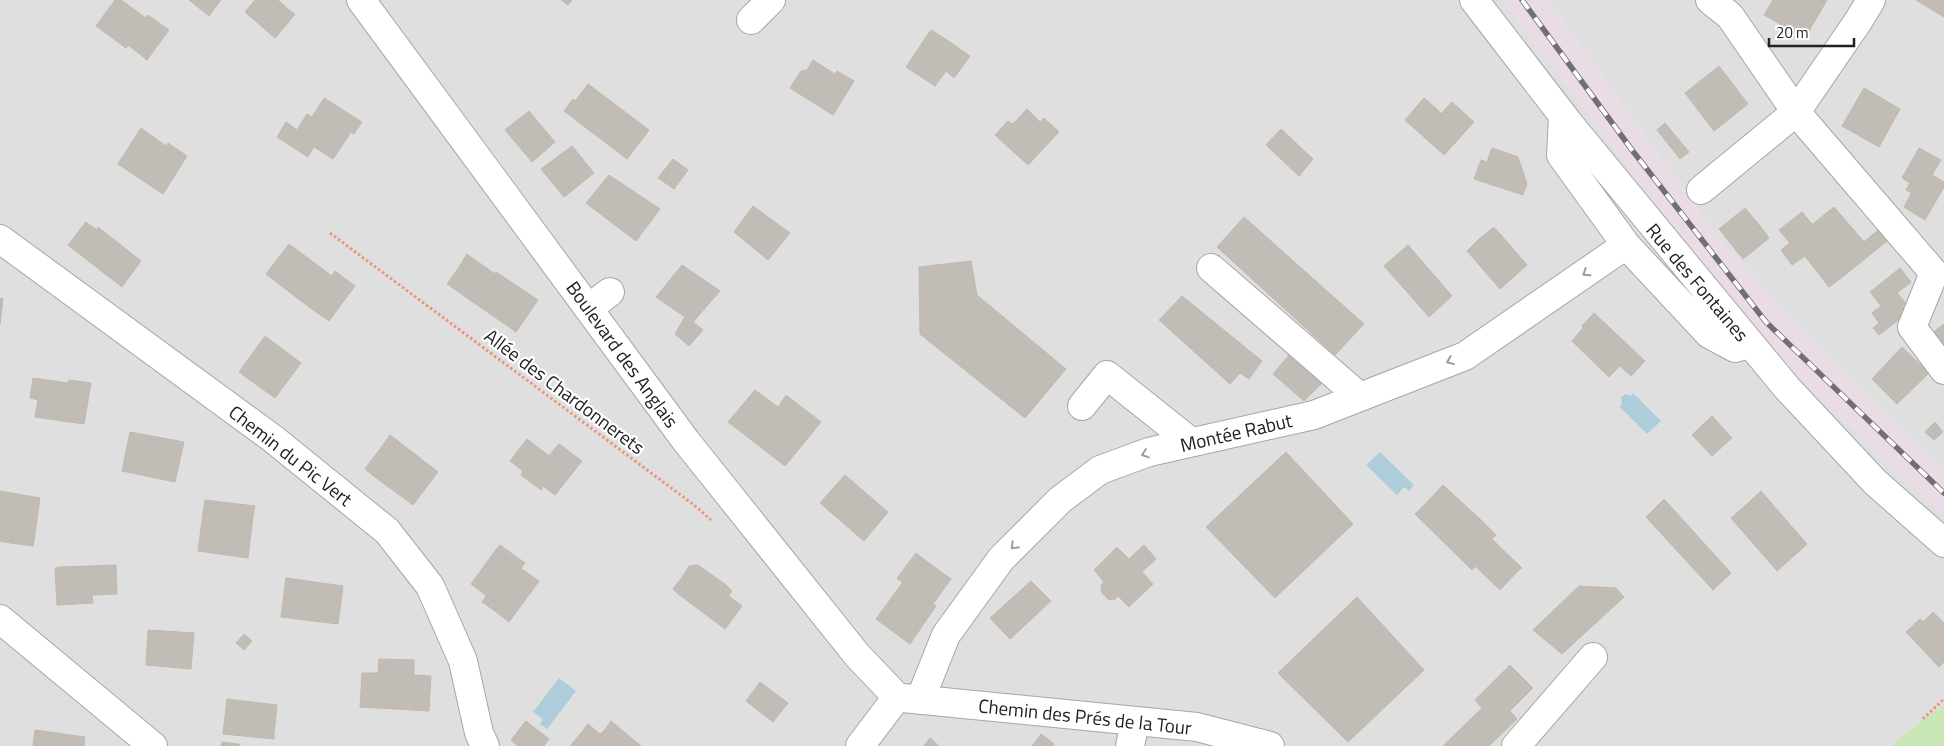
<svg xmlns="http://www.w3.org/2000/svg" width="1944" height="746" font-family="'Titillium Web',sans-serif">
	<style>
		.residential { fill: #e0dfdf }
		.industrial { fill: #eadce6 }
		.grass { fill: #c8e7b4 }
		.water { fill: #adcddb }
		.building { fill: #c2bcb6; stroke: #c2b8ac }
		.lines { fill: none; stroke-linecap: round; stroke-linejoin: round }
		.minor-casing { stroke: #a6a6a6; stroke-width: 30 }
		.path { stroke: #f1927a; stroke-width: 3; stroke-dasharray: 2.5 2.5; stroke-linecap: butt }
		.minor { stroke: #fff; stroke-width: 28 }
		.rail-casing { stroke: #707070; stroke-width: 5.5 }
		.rail { stroke: #fff; stroke-width: 4; stroke-dasharray: 11; stroke-linecap: butt }
		.oneway { stroke: #9c9c9c }
		.labels { text-anchor: middle; dominant-baseline: central; stroke-width: 4.5; stroke-linejoin: round; paint-order: stroke }
		.street-label { font-size: 19px; fill: #222; stroke: #fff }
	</style>
	<rect width="100%" height="100%" fill="#f1efe9"/>
	<path class="residential" d="M0 0H1503L1705 270 1944 516V746H0Z
		M1548 0H1944V471L1860 391 1787 315 1716 235Z"/>
	<path class="industrial" d="M1503 0H1548L1716 235 1787 315 1860 391 1944 471V516L1800 380 1705 270Z"/>
	<path class="grass" d="M1944 704V746H1891Z"/>
	<path class="water" d="M1633 393 1661 421 1647 434 1620 407 1622 404 1621 397 1626 394 1631 396Z
		M1380 452 1414 485 1409 491 1404 487 1397 495 1366 465Z
		M559 678 576 691 547 729 540 724 543 719 533 712Z"/>
	<path class="building" d="M115 0H121L146 18 148 15 169 30 147 60 128 45 126 48 96 26Z
		M189 0H221L209 16Z
		M255 0H278L289 10 282 19 287 24 275 38 245 12Z
		M561 0H572L568 5Z
		M1773 0H1827L1805 38 1764 15Z
		M1916 0H1944V17Z
		M289 10 295 14 287 24 282 19Z
		M931 30 944 38 939 45 926 37Z
		M926 37 939 45 944 38 970 56 954 78 946 71 935 86 906 67Z
		M813 60 835 74 837 71 854 81 833 115 790 88 801 71 807 70Z
		M1719 66 1748 104 1714 131 1685 93Z
		M588 84 649 130 647 133 586 87Z
		M586 87 647 133 627 159 564 111 573 99 575 101Z
		M1864 88 1900 109 1879 147 1842 126Z
		M324 98 362 122 354 134 351 132 333 159 314 147 308 157 277 137 286 122 297 130 307 114 312 117Z
		M1424 98 1437 109 1433 113 1438 117 1452 102 1474 122 1444 155 1405 120Z
		M1027 109 1040 122 1044 118 1059 132 1028 165 995 135 1008 121 1013 124Z
		M1437 109 1441 114 1438 117 1433 113Z
		M529 111 555 142 532 162 505 130Z
		M1665 123 1689 152 1680 159 1657 130Z
		M141 128 166 146 168 143 187 156 163 194 118 164Z
		M1281 129 1313 159 1299 176 1266 145Z
		M572 146 594 173 564 197 541 169Z
		M1492 148 1518 157 1527 184 1523 195 1474 179 1481 160 1487 162Z
		M1919 148 1941 160 1932 175 1944 182V187L1925 220 1904 207 1915 186 1902 178Z
		M673 159 688 170 674 189 658 178Z
		M609 175 660 209 636 241 586 203Z
		M1910 183 1915 186 1912 193 1906 190Z
		M753 206 790 233 768 260 734 232Z
		M1834 207 1853 229 1822 254 1804 231Z
		M1745 208 1760 226 1747 236 1757 248 1743 259 1719 229Z
		M1802 212 1812 224 1790 243 1779 230Z
		M1244 217 1364 324 1335 355 1217 247Z
		M86 222 97 230 98 227 141 261 122 287 68 245Z
		M1760 226 1769 238 1757 248 1747 236Z
		M1883 226 1892 237 1840 279 1822 254 1853 229 1864 242Z
		M1494 227 1501 235 1486 247 1479 239Z
		M1804 231 1822 254 1811 264 1805 256 1792 265 1781 250Z
		M1501 235 1527 265 1500 289 1467 251 1479 239 1486 247Z
		M289 244 332 276 335 271 355 286 340 306 321 291 309 307 266 274Z
		M1408 245 1452 296 1429 317 1384 266Z
		M467 254 471 257 462 270 459 267Z
		M1822 254 1840 279 1829 287 1811 264Z
		M471 257 495 274 496 272 538 300 516 332 447 284 459 267 462 270Z
		M971 261 977 295 1066 369 1025 418 920 334 919 267Z
		M682 265 720 291 693 322 703 330 689 346 675 334 685 317 656 297Z
		M1900 268 1911 282 1897 293 1905 302 1879 323 1872 313 1881 306 1870 292Z
		M321 291 340 306 329 321 309 307Z
		M1182 296 1262 361 1249 379 1240 373 1230 384 1159 320Z
		M0 298 3 299 0 324Z
		M1905 302 1911 310 1879 335 1873 328Z
		M1594 313 1645 361 1631 376 1620 366 1609 377 1572 341 1583 328 1582 326Z
		M1944 324V352L1931 334Z
		M265 336 301 363 275 398 239 372Z
		M1902 347 1929 373 1897 404 1872 379Z
		M1290 354 1322 383 1304 401 1273 374Z
		M33 378 68 383 69 380 91 383 84 424 35 417 38 400 30 398Z
		M755 390 778 407 786 395 821 422 785 466 728 422Z
		M1712 416 1732 438 1712 456 1692 435Z
		M1935 422 1943 432 1934 440 1925 432Z
		M130 432 184 442 175 482 122 471Z
		M390 435 398 441 388 455 380 449Z
		M527 439 549 456 559 444 582 461 555 495 543 486 541 490 521 475 523 471 510 461Z
		M398 441 425 462 415 476 428 485 413 505 375 477 378 473 367 466 380 449 388 455Z
		M1286 452 1353 524 1275 598 1206 527Z
		M425 462 438 472 428 485 415 476Z
		M367 466 378 473 375 477 365 469Z
		M845 475 888 512 864 541 820 503Z
		M1443 485 1480 519 1474 525H1468L1441 500H1429Z
		M0 491 40 498 35 534 12 530 10 543 0 541Z
		M1761 491 1767 498 1752 511 1747 504Z
		M1767 498 1793 528 1790 531 1804 547 1777 571 1731 518 1747 504 1752 511Z
		M1664 499 1731 573 1713 590 1646 517Z
		M205 500 255 506 253 516 236 514V517L203 513Z
		M1429 500H1441L1468 525H1474L1480 519 1496 535 1492 539 1497 544 1494 547 1518 571 1500 590 1475 566 1472 570 1415 514Z
		M203 513 236 517V514L253 516 248 558 198 551Z
		M1793 528 1807 544 1804 547 1790 531Z
		M12 530 35 534 33 546 10 543Z
		M1497 544 1522 568 1518 571 1494 547Z
		M500 545 525 563 521 568 520 569 495 551Z
		M1144 545 1156 559 1142 572 1153 584 1129 607 1118 596 1114 600 1108 599 1102 593 1101 585 1104 582 1094 570 1117 547 1129 559Z
		M495 551 539 581 509 622 495 611 499 605 471 584Z
		M916 553 925 560 906 585 897 578Z
		M925 560 951 579 933 604 936 606 910 644 876 619 903 582 906 585Z
		M116 565 117 594 92 595 93 603 57 605 56 586H62L61 567Z
		M698 565 726 585 722 591 742 606 725 629 677 593 686 581 685 573 689 566Z
		M61 567 62 586H56L55 568Z
		M685 573 686 581 677 593 673 589Z
		M286 578 343 586 338 624 281 617Z
		M1031 581 1051 601 1010 639 990 618Z
		M726 585 732 591 728 596 722 591Z
		M1579 586 1616 588 1624 597 1562 654 1533 630Z
		M486 596 499 605 495 611 482 602Z
		M1357 597 1424 670 1348 742 1278 673Z
		M1933 612 1944 623V662L1939 667 1906 632 1920 619 1923 622Z
		M148 630 194 633 191 669 146 665Z
		M244 634 252 641 244 650 236 643Z
		M379 659 414 660V675L431 676 429 711 360 707 362 673H378Z
		M1510 665 1533 688 1510 711 1517 719 1489 746H1443L1482 708 1475 700Z
		M760 682 788 703 773 722 746 701Z
		M227 699 277 705 274 734 244 731V736L223 734Z
		M526 721 549 739 544 746H518L511 740Z
		M611 721 641 746H602L610 736 604 731Z
		M588 724 600 734 604 731 610 736 602 746H596L581 733Z
		M35 730 85 737 84 746H33Z
		M244 731 274 734V739L244 736Z
		M581 733 596 746H570Z
		M1041 734 1054 744 1053 746H1032Z
		M930 738 939 746H924Z
		M222 742 239 744V746H221Z"/>
	<g class="lines">
		<defs>
			<path id="minor" d="M361 0 686 441 857 655 897 697
				M1474 0 1571 126 1787 388 1875 482 1944 543
				M1710 0 1730 16 1796 112 1934 273 1912 327 1944 370
				M751 20 771 0
				M1563 116 1561 155 1626 245 1709 334 1735 348 1750 344
				M1701 190 1796 112 1859 20 1871 0
				M0 239 272 438 387 531 430 586 463 661 479 733 485 746
				M1211 268 1360 397
				M589 308 610 292
				M1082 406 1107 375 1191 442
				M0 619 153 746
				M903 698 1197 727 1270 746
				M920 700 946 635 1001 559 1060 500 1100 470 1149 452 1314 415 1465 356 1626 245
				M860 746 897 697
				M1130 746 1135 721
				M1516 746 1593 657"/>
		</defs>
		<use href="#minor" class="minor-casing"/>
		<path class="path" d="M330 233 694 505 711 520
			M1923 719 1944 699"/>
		<use href="#minor" class="minor"/>
		<defs>
			<path id="rail" d="M1522 0 1632 150 1766 322 1944 493"/>
		</defs>
		<use href="#rail" class="rail-casing"/>
		<use href="#rail" class="rail"/>
	</g>
	<defs><path id="oneway-chevron" d="M-2-3.5L2.5 0L-2 3.5" fill="none" stroke-width="1.6" stroke-linecap="round" stroke-linejoin="round" transform="scale(1.25)"/></defs>
	<g class="oneway">
		<use href="#oneway-chevron" transform="translate(1586 273) rotate(146)"/>
		<use href="#oneway-chevron" transform="translate(1450 361) rotate(158)"/>
		<use href="#oneway-chevron" transform="translate(1145 454) rotate(161)"/>
		<use href="#oneway-chevron" transform="translate(1014 546) rotate(135)"/>
	</g>
	<g class="labels">
		<g class="street-label">
			<text transform="translate(1698 282) rotate(50)">Rue des Fontaines</text>
			<text transform="translate(623 354) rotate(54)">Boulevard des Anglais</text>
			<text transform="translate(565 391) rotate(37)">Allée des Chardonnerets</text>
			<text transform="translate(1236 432) rotate(-13)">Montée Rabut</text>
			<text transform="translate(291 455) rotate(38)">Chemin du Pic Vert</text>
			<text transform="translate(1085 716) rotate(6)">Chemin des Prés de la Tour</text>
		</g>
	</g>
	<path d="M1769 38v8h85v-8" fill="none" stroke="#222222" stroke-width="2.5"/>
	<text x="1776" y="38" font-size="15" fill="#222222" stroke="#ffffff" stroke-width="4" paint-order="stroke">20 m</text>
</svg>
